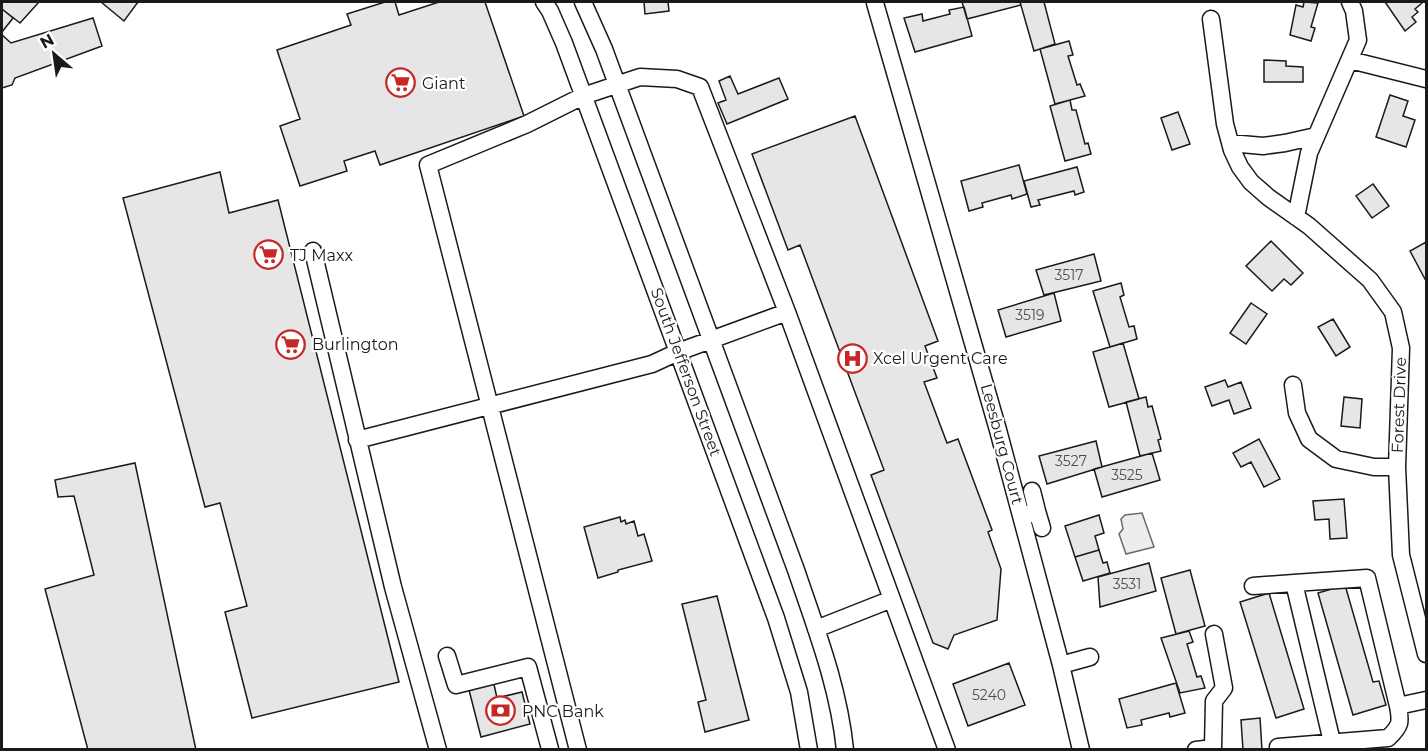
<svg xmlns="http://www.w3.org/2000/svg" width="1428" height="751" font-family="Montserrat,sans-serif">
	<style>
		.green { fill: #ededed; stroke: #6a6a6a; stroke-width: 1.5 }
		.building { fill: #e6e6e6; stroke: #1a1a1a; stroke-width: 1.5 }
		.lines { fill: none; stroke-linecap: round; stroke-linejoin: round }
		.minor-casing { stroke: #1a1a1a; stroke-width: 19 }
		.minor { stroke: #fff; stroke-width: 16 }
		.labels { text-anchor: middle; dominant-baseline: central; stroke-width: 4.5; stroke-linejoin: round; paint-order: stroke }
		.number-label { font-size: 14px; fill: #4d4d4d }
		.poi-label { font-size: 16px; fill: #1a1a1a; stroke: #fff; text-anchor: start }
		.street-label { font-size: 16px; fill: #1a1a1a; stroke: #fff }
	</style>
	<rect width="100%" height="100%" fill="#fff"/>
	<path class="green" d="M1142 513 1154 547 1126 554 1119 534 1123 529 1121 519 1125 515Z"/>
	<path class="building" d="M2 2H39L20 23 2 9Z
		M101 2H138L124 21Z
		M385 2H395L399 15 439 2H485L524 116 380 165 375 151 344 161 347 171 300 186 280 126 300 119 277 50 351 25 347 14Z
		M644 2H668L669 11 645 14Z
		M962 2H1020L1021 5 967 19Z
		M1020 2H1044L1055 44 1034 51Z
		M1304 2 1318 3 1311 27 1315 28 1311 41 1290 35 1296 5 1303 7Z
		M1385 2H1421L1422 3 1415 9 1418 12 1412 17 1416 22 1405 31Z
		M964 7 972 36 915 52 904 18 922 14 923 21 950 14 949 10Z
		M2 9 13 18 2 32Z
		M93 18 102 46 15 78 12 85 2 88V35L11 43Z
		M1069 41 1073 55 1068 56 1077 85 1080 84 1085 96 1055 104 1040 49Z
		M1264 60 1286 61V66L1303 67V82H1264Z
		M730 76 738 94 779 78 788 99 727 124 718 103 726 100 719 81Z
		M1390 95 1408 101 1403 116 1415 120 1406 147 1376 137Z
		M1070 100 1072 110H1076L1085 144 1088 143 1091 154 1065 161 1050 106Z
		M1178 112 1190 144 1172 150 1161 118Z
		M855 116 938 341 925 346 937 378 924 382 947 443 958 439 992 530 988 532 1001 569 997 620 954 635 948 649 933 643 871 475 884 470 800 245 788 250 752 154Z
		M1019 165 1027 194 1012 199 1011 195 982 203 983 207 969 211 961 181Z
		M1077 167 1084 192 1075 195 1074 191 1038 200 1040 205 1031 207 1024 181Z
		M220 172 229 213 278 200 399 682 252 718 225 612 247 606 220 503 205 507 123 198Z
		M1373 184 1389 206 1372 218 1356 196Z
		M1271 241 1303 273 1291 285 1284 279 1272 291 1246 266Z
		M1426 242V281L1410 251Z
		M1094 254 1101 281 1044 295 1036 270Z
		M1121 283 1124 295 1120 297 1129 327 1134 326 1137 339 1110 347 1093 291Z
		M1054 293 1061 321 1006 337 998 310Z
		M1251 303 1267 314 1246 344 1230 333Z
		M1333 319 1350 347 1336 356 1318 327Z
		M1123 343 1139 399 1109 407 1093 352Z
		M1225 380 1228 387 1241 382 1251 408 1234 414 1229 400 1212 406 1205 387Z
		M1146 397 1148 407 1152 406 1161 439 1158 440 1161 451 1140 456 1126 402Z
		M1344 397 1362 399 1360 428 1341 426Z
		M1259 439 1280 479 1264 487 1251 462 1241 467 1233 453Z
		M1096 441 1102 467 1047 484 1039 456Z
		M1152 453 1160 480 1102 497 1094 469Z
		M135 463 196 750H88L45 589 94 575 74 496 58 497 55 480Z
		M1344 499 1347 538 1330 539 1329 519 1315 520 1313 501Z
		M1099 515 1104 533 1095 536 1099 550 1075 557 1065 526Z
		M620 517 621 522 625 520 626 524 634 521 638 536 644 534 652 561 618 570V572L598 578 584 527Z
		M1099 550 1103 563 1107 562 1110 573 1083 581 1075 557Z
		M1149 563 1156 591 1100 607 1098 577Z
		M1190 570 1205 626 1176 634 1161 578Z
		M1345 585 1373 682 1379 681 1386 705 1353 715 1318 593Z
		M1269 593 1304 709 1276 718 1240 602Z
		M717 596 749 720 705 732 698 702 706 700 682 604Z
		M1189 631 1193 642 1187 644 1197 677 1201 676 1205 688 1180 693 1161 638Z
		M1009 663 1025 705 968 726 953 684Z
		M493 680 497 698 522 692 530 724 481 737 468 686Z
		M1176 683 1185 713 1170 717 1169 713 1141 720 1142 725 1127 728 1119 699Z
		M1260 718 1262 750H1243L1241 720Z"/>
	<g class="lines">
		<defs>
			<path id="minor" d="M544 2 550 11 564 43 776 618 799 692 809 750
				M583 2 604 49 796 570C816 629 839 688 845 750
				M875 3 998 430 1061 665 1081 750
				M1211 19 1225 124 1232 150 1240 167 1251 182 1268 197 1309 226 1370 280 1393 312 1401 348 1397 467 1401 555 1426 654
				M1350 60 1426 79
				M1230 143 1263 146 1285 143 1316 136
				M1296 217 1309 153 1358 40 1354 11 1350 2
				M313 251 393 587 438 750
				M1293 385 1297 413 1309 439 1336 459 1374 467H1397
				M357 440 652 364 678 352 787 312
				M1037 511 1042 528
				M1021 516 1037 511 1032 491
				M1253 586 1294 583
				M816 629 892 599
				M447 656 456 685 528 667 550 749
				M1061 665 1090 657
				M1278 747 1388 738C1401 726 1401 722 1398 706
				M578 750 428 165 527 124 583 96 640 77 677 79 700 87 787 312 947 750
				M1196 750 1213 748 1214 701 1224 688 1214 634
				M1334 750 1294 583 1367 578 1398 706 1426 700"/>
		</defs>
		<use href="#minor" class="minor-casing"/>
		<use href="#minor" class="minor"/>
	</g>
	<defs>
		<symbol id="supermarket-ring" viewBox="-11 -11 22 22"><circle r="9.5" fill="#fff" stroke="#c62828" stroke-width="1.5"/><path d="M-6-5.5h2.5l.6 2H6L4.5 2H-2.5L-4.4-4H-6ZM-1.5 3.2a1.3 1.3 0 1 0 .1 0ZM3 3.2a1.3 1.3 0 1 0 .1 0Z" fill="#c62828"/></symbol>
		<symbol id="hospital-ring" viewBox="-11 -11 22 22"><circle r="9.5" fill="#fff" stroke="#c62828" stroke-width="1.5"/><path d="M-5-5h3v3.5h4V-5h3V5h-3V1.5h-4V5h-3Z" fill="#c62828"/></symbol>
		<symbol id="bank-ring" viewBox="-11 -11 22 22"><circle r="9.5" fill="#fff" stroke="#c62828" stroke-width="1.5"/><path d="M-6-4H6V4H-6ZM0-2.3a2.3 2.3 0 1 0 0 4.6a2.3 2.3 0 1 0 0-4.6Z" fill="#c62828"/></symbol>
	</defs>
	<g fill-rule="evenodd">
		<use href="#supermarket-ring" x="384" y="66" width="33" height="33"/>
		<use href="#supermarket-ring" x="252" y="238" width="33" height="33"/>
		<use href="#supermarket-ring" x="274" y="328" width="33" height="33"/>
		<use href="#hospital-ring" x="836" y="342" width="33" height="33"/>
		<use href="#bank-ring" x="484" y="694" width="33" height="33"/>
	</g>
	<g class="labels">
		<g class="number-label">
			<text x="1069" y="275">3517</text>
			<text x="1030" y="315">3519</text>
			<text x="1071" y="461">3527</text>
			<text x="1127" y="475">3525</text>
			<text x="1127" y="584">3531</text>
			<text x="989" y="695">5240</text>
		</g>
		<g class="poi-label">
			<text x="422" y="83">Giant</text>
			<text x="290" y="255">TJ Maxx</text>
			<text x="312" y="344">Burlington</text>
			<text x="873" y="358">Xcel Urgent Care</text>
			<text x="522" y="711">PNC Bank</text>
		</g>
		<g class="street-label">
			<text transform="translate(686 372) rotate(70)">South Jefferson Street</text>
			<text transform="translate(1399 405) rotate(-88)">Forest Drive</text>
			<text transform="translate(1002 444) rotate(75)">Leesburg Court</text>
		</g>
	</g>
	<rect width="1428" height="751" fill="none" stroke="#1a1a1a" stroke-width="6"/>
	<g transform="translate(54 54) rotate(331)" stroke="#ffffff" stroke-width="4.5" paint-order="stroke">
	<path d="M0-4.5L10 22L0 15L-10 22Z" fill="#1a1a1a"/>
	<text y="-9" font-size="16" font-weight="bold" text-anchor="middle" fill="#1a1a1a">N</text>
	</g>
</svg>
